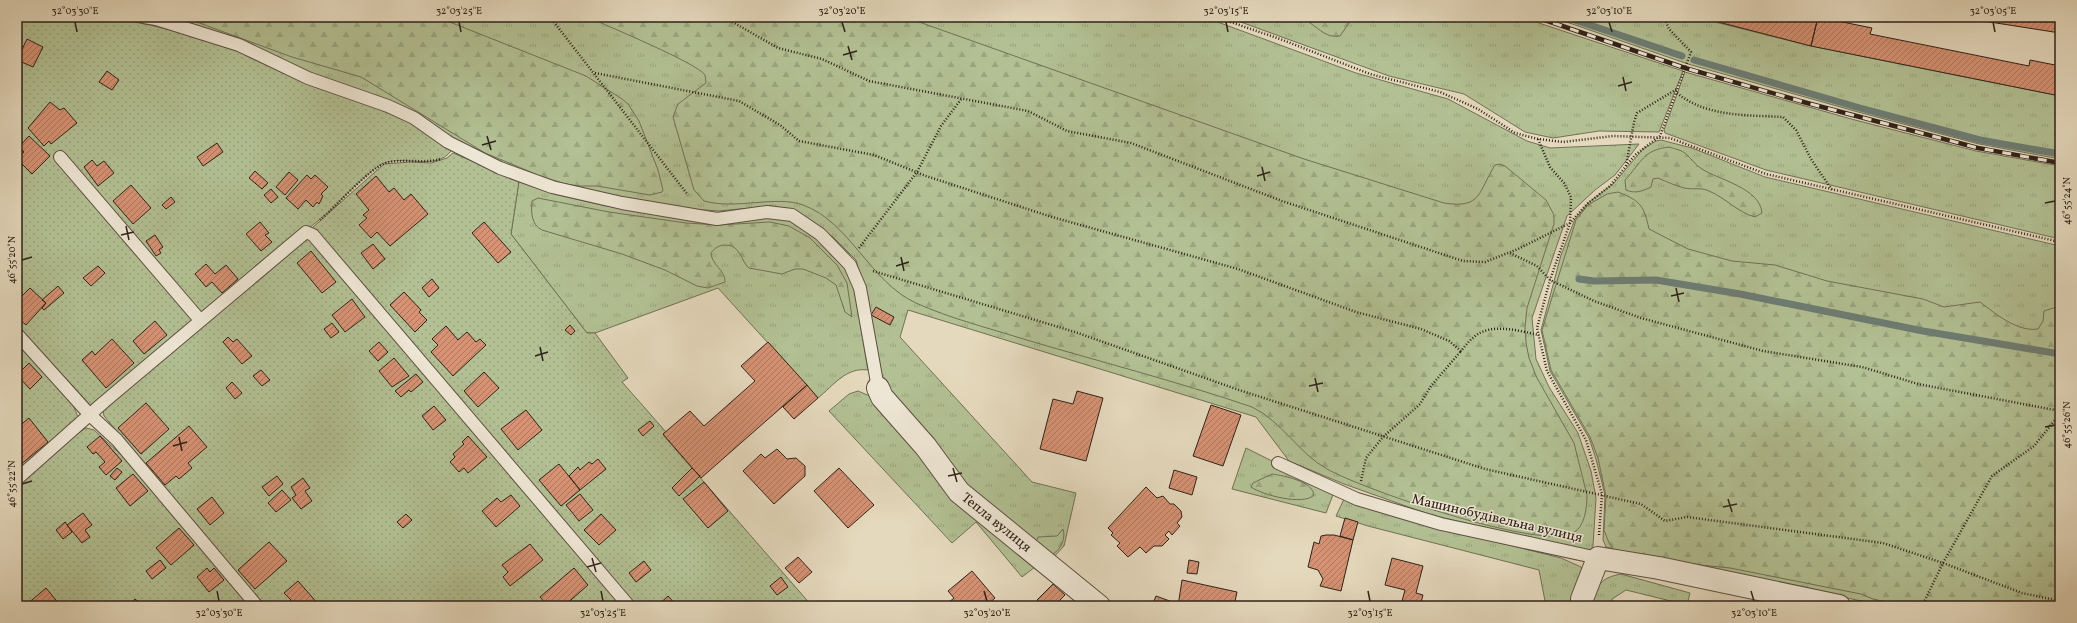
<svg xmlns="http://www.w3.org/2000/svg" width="2077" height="623" font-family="Vollkorn,serif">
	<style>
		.grass { fill: url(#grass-tufts); stroke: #707156 }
		.forest { fill: url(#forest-firs); stroke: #707156 }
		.park { fill: url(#park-dots); stroke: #707156 }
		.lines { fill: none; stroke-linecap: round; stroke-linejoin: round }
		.stream { stroke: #6d7d74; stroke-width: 7 }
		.building { fill: url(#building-hatch); stroke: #2f2219 }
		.service-casing { stroke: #5c5042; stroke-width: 14 }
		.minor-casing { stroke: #5c5042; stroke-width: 24 }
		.path { stroke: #2f2219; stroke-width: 2.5; stroke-dasharray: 1 2; stroke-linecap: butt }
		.service { stroke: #eee6d4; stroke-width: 12 }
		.minor { stroke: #eee6d4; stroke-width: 22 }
		.rail-casing { stroke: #2f2219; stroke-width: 4.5 }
		.rail { stroke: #eee6d4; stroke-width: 3; stroke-dasharray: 9; stroke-linecap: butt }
		.ticks { fill: none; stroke: #2f2219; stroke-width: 1.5 }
		.labels { text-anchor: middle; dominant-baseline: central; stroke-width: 3; stroke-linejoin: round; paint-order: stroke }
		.street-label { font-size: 14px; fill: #2f2219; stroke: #eee6d4 }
		.neatline { fill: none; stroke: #2f2219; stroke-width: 1.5 }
		.ticks-label { font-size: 10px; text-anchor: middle; fill: #2f2219 }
	</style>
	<defs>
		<pattern id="grass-tufts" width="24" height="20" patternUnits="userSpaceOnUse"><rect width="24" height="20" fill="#b2c093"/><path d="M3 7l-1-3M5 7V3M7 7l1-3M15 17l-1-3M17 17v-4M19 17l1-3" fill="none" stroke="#99a57e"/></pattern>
		<pattern id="forest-firs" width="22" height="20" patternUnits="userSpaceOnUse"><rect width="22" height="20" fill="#b2c093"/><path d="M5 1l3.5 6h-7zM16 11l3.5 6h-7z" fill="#99a57e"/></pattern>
		<pattern id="park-dots" width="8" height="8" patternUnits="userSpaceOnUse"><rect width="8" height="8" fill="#b2c093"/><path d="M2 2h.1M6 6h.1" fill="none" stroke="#99a57e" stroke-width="1.8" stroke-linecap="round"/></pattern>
		<pattern id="building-hatch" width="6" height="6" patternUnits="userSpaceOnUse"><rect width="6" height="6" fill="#d69273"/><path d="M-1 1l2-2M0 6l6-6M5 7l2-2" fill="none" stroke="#ae775e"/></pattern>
	</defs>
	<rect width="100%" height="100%" fill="#e5d9bd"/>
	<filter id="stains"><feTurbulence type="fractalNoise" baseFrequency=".005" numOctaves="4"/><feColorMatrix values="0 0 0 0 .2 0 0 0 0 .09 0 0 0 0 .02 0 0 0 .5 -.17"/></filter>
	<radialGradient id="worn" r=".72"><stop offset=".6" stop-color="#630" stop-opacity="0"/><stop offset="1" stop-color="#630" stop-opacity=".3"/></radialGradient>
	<path class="grass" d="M164 17H1204L1356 73 1448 99 1527 141 1550 148 1639 144 1615 175 1595 190 1567 216 1532 318 1536 359 1549 387 1578 433 1591 471 1596 498 1593 546 1590 552 1431 515 1344 484 1289 461 1256 417 908 310 900 337 1032 482 1076 493 1064 546 1051 560 964 489 885 393 865 291 856 260 833 237 793 210 771 206 719 211 678 208 607 196 543 180 474 152 300 70Z
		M1227 17H1521L1683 71 1659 132 1599 131 1553 138 1525 132 1464 94 1389 76Z
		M1552 17H1695L1811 46 2060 96V159L1979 144 1858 112 1688 64Z
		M1685 72 1855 120 1976 151 2060 166V239L1766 170 1665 133 1664 130Z
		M1661 140 1692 148 1765 177 2060 246V606H1885L1606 547 1603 540 1605 495 1596 459 1589 438 1550 371 1541 330 1561 255 1575 219 1588 203 1614 183 1643 149 1656 141Z
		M519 181 554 194 602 205 700 220 765 217 785 218 798 225 823 242 843 262 854 286 868 370C846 367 834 385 818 398L718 288 595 333H587L511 234Z
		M858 391 879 400 1035 567 1022 577 976 522 952 543 829 411 849 394Z
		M1246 448 1334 492 1326 513 1232 489Z
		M1345 497 1437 527 1561 558 1581 567 1584 575 1577 585 1569 606H1546L1539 570 1368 526 1336 516Z
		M1621 574 1690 593 1687 605 1626 590 1612 599 1613 606H1591C1597 586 1599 578 1621 574Z"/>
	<path class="forest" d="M183 17H437L586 76 622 99 628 104 639 121 658 170 663 190 662 192 650 195 597 186H579L565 184 538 175 485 153 361 77 292 57Z
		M588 17H905L1304 159 1444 203C1482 209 1478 192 1495 165L1500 164 1505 166 1546 200 1554 215V224L1550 236 1527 308 1525 327 1526 343 1529 358 1537 378 1574 443 1587 495C1587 507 1585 527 1573 533 1541 551 1362 489 1327 469 1298 453 1283 422 1252 407 1176 381 1097 361 1020 338 985 327 949 318 916 303 870 282 850 222 803 205 776 195 736 210 704 201L694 190 673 117 678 104 706 83 705 75C697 63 607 26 588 17Z
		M1309 17H1325L1331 21 1335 17H1347L1349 23 1340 36C1326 38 1321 30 1310 23Z
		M1669 147C1675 149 1682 150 1686 154 1692 159 1695 165 1702 169 1719 180 1760 188 1762 213L1755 217C1737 212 1726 198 1709 191 1701 187 1693 190 1684 188 1674 185 1667 182 1658 178L1653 179 1651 187C1643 191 1635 194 1626 190L1625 180C1642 162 1643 150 1669 147Z
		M1618 192C1641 201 1644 206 1649 229L1688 249 1732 261 1775 265 1827 281 1923 299 1944 307 1980 302C1996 314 2017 332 2038 329L2043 321 2044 311 2053 308 2060 310V606H1905L1873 599 1861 594 1730 568 1700 565 1614 550 1609 543 1604 530 1606 496 1598 458 1590 437 1551 370 1542 330 1576 220 1588 205 1607 194Z
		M538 198 609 212 686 223 719 225 770 222 789 226 810 238 837 265 847 283 852 317 845 312 836 285 826 278 803 269H795L782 274 749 268C740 260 741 245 725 245 719 245 715 248 711 253 711 264 726 271 725 282L708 288 697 286 665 270 622 254 542 230C531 225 531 211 532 201Z
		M1272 474C1285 476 1312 481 1314 495 1304 506 1262 495 1251 487L1253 483Z
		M1063 529C1066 538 1061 549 1053 554L1036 542 1038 537 1057 536Z"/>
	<path class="park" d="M17 17H107L150 25 208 39 412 123 451 151C436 171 404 155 384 163 374 167 342 197 336 206L91 406 17 325Z
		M453 153 519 181 511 234 587 333H595L628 378 622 382 666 432 663 435 812 606H634L312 228 384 164 410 162 431 163 447 158Z
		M305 235 357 292 624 606H263L104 416 103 411 108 403Z
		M17 339C32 356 76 398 78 419L17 474Z
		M86 428 94 430 129 462 253 606H17V484L71 438Z"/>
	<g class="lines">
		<path class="stream" d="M1566 17 1682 56
			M1694 60 1860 108 1980 140 2060 154
			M1579 279 1594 281 1656 280 1740 294 1923 331 2060 354"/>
	</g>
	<path class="building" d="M1699 17H1818L1811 46Z
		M1818 17 1872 28 1870 34 2029 66 2030 60 2060 66V96L1811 46Z
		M1958 17H2060V33Z
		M27 39 43 47 33 67 17 60Z
		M107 71 119 80 112 90 99 82Z
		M50 102 60 110 64 108 77 123 51 144 49 141 44 146 28 128Z
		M29 136 50 156 32 174 17 159 24 152 19 147Z
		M217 143 223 152 203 166 197 157Z
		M92 160 97 166 104 161 114 173 98 186 84 167Z
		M255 171 268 183 262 189 249 178Z
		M289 172 298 180 285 195 276 187Z
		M307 175 311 179 315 175 328 187 321 194 323 196 319 204 317 202 313 207 306 200 298 209 286 198Z
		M376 176 389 192 394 188 404 200 411 194 428 214 390 246 377 232 371 238 359 225 367 218 363 215 369 210 356 194Z
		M131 185 151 208 133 224 113 201Z
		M271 189 278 197 271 203 264 195Z
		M171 197 175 202 166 209 162 205Z
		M260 222 269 233 265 235 272 242 261 251 246 234Z
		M484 222 511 252 498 263 472 233Z
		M155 235 163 247 159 250 161 253 156 256 146 241Z
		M373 244 385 259 373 269 361 253Z
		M311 251 336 282 322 293 297 263Z
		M206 264 215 274 226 265 238 279 222 293 212 282 206 287 195 274Z
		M98 266 105 273 91 286 83 278Z
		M432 279 439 288 429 297 422 288Z
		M58 286 64 293 44 310 42 308 46 303 42 300Z
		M30 288 46 303 26 325 17 317V301Z
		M404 292 421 310 419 312 427 320 415 332 390 305Z
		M352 299 365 317 345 332 332 315Z
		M876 307 894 317 890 325 871 315Z
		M155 321 167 335 144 354 133 341Z
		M332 323 339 332 331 338 324 329Z
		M570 325 575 331 571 335 565 330Z
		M446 326 458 340 467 332 476 342 480 339 486 345 453 376 431 352 438 345 432 339Z
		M228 337 233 342 237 339 252 356 242 364 223 342Z
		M112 339 134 363 106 388 82 360 92 351 95 355Z
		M379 342 388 352 378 361 369 351Z
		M768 342 807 385 701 478 663 434 690 411 704 426 755 381 741 366Z
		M394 358 409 376 392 387 379 371Z
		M29 363 42 377 30 389 17 375Z
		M261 370 270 380 262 386 253 376Z
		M484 372 499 388 478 407 464 391Z
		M416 374 423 382 411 392 409 390 401 397 395 391Z
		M232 382 242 393 235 399 226 388Z
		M807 385 818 398 794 419 783 407Z
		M1077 391 1103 398 1086 461 1040 449 1053 399 1073 404Z
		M146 403 169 429 141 454 118 428Z
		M1211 405 1241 415 1223 466 1193 456Z
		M434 406 446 420 433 430 422 416Z
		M526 410 542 430 518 450 501 429Z
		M29 418 48 442 19 466 17 464V428Z
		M650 421 654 426 643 436 638 430Z
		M189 426 207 447 188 463 192 468 179 479 176 476 165 485 146 463Z
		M100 436 122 461 106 475 99 467 105 462 96 452 93 454 87 447Z
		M468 436 487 457 468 473 464 468 459 472 450 462 455 457 453 454 464 444 462 442Z
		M777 449 787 459 796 458 805 466V476L774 504 743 471 761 454 765 458Z
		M598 459 606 469 580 490 569 476 578 467 580 470 589 462 592 464Z
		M559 464 580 490 561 506 539 480Z
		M117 468 122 472 115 480 110 476Z
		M692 468 700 476 679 496 672 488Z
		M839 468 874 505 848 528 814 491Z
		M1174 470 1197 477 1192 495 1169 488Z
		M133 474 148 491 130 506 116 488Z
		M277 476 283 484 269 496 262 487Z
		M303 478 310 488 305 491 312 501 301 509 292 498 296 495 291 487Z
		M704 482 728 511 708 528 683 499Z
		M1146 487 1157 498 1163 496 1170 504H1174L1181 511 1182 517 1177 523 1180 526 1172 535 1169 531 1165 535 1169 539 1162 546H1154L1146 553 1140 547 1128 557 1117 546 1120 543 1111 535 1113 533 1108 528Z
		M282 490 291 500 276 512 268 503Z
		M580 494 593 510 579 521 566 505Z
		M511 495 520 506 496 527 482 511 497 498 501 502Z
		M212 497 224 513 210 525 197 509Z
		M83 513 92 525 85 530 90 537 82 543 67 525Z
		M406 514 412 520 403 528 397 522Z
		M601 514 616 530 599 545 584 530Z
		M1345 518 1358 522 1353 540 1340 536Z
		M65 522 72 532 63 539 56 530Z
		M179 528 194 545 171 565 156 548Z
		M1326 535H1334L1353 540 1341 591 1320 586 1323 579 1318 570 1308 567 1314 542 1319 544 1321 536Z
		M269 542 287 561 255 589 238 570Z
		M530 544 543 560 510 586 503 577 508 572 502 565Z
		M798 557 812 572 799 583 785 568Z
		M1392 558 1423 566 1416 593 1423 595 1420 606 1402 601 1405 590 1385 585Z
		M160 560 166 568 152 579 146 571Z
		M1189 560 1199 562 1197 574 1187 573Z
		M644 561 651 570 636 582 629 573Z
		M207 568 210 572 214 568 224 580 209 592 197 577Z
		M574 568 588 585 564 606H548L540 597Z
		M972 571 995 598 986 606H950L948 603 954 598 948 591Z
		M781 577 788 587 777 595 770 586Z
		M1182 580 1237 592 1234 606H1178Z
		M298 581 319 605 317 606H284L291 600 284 593Z
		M1053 584 1065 595 1054 606H1043L1037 600Z
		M46 588 60 605 27 606 26 605Z
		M668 596 677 606H657Z
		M1156 596 1178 604V606H1152Z
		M135 599 140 603 137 606H131L130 605Z"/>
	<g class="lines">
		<defs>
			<path id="service" d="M144 17 156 19 239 45 308 78 388 106 414 118 448 142 500 168 552 187 622 203 717 219 767 212 792 215 820 234 850 265 860 288 878 388
				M60 157 200 320
				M17 334 90 415 117 440 257 606
				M1278 463 1357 499 1441 524 1598 558
				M17 479 104 402 306 232 313 235 629 606"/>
			<path id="minor" d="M878 388 882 397 926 447 959 492 1099 606
				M1582 606V599L1598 558 1659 568 1839 606"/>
		</defs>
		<use href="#service" class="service-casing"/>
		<use href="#minor" class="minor-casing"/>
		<path class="path" d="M550 17 688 195
			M715 17 729 20 778 48 822 59 869 81 1028 111 1067 131 1131 143 1282 201 1463 261 1485 262 1518 249 1570 223 1571 197 1564 183 1550 167 1538 139
			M1216 17 1280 39 1370 74 1440 92 1478 109 1515 133 1538 139 1563 142 1613 136 1670 138 1766 174 2060 242
			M595 73 739 101 780 125 799 141 874 155 926 176 1052 217 1238 269 1356 312 1421 329 1449 341 1461 351C1465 346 1469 341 1474 337 1491 322 1519 331 1539 335
			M1677 93C1706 117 1747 115 1783 117L1796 130 1811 159 1832 190
			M1626 166 1634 122 1637 113 1677 89
			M320 220C334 208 372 166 386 163 404 158 423 164 441 159
			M859 248 917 172 941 126 962 98
			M1510 253 1537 266 1550 280 1594 301 1641 318 1763 351 1862 367 1918 384 2060 411
			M873 271 1075 332 1239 390 1485 469 1641 504 1665 521 1687 517 1883 543 1943 563 2022 593 2060 601
			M1361 481 1366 458 1383 437 1420 404 1431 386 1461 351
			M1599 535 1602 494 1586 440 1547 371 1537 328 1550 280 1570 223 1587 204 1610 186 1635 155 1660 136 1691 52 1669 29 1664 17
			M1922 606 1943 563 1992 476 2034 446 2060 414"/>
		<use href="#service" class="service"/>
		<use href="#minor" class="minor"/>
		<defs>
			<path id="rail" d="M1536 17 1685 68 1807 103 1978 148 2060 163"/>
		</defs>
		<use href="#rail" class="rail-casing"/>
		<use href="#rail" class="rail"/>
	</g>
	<path class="ticks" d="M75 22 77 32M459 22 461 32M842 22 845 32M1226 22 1228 32M1609 22 1612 32M1993 22 1995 32M848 46 852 60M843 55 857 51M1623 77 1626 91M1618 86 1632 82M487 136 491 150M482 145 496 141M1262 167 1265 181M1257 176 1270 172M2045 203 2055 201M126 226 129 240M121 235 134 232M901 257 904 271M22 260 32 257M896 266 909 262M1676 288 1679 302M1671 296 1684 293M540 347 543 361M535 356 548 352M1315 378 1318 392M1309 386 1323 383M2045 427 2055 425M179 437 182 451M173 446 187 442M953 468 957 482M948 476 962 473M22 484 32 481M1728 499 1732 512M1723 507 1737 504M592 558 596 572M587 567 601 563M217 591 219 601M601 591 603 601M984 591 987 601M1368 591 1370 601M1751 591 1754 601"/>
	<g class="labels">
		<g class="street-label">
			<text transform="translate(1497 519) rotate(13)">Машинобудівельна вулиця</text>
			<text transform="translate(996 523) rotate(39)">Тепла вулиця</text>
		</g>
	</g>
	<rect width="2077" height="623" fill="none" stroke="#e5d9bd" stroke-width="44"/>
	<rect x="22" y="22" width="2033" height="579" class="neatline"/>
	<g class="ticks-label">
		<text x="75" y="14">32°03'30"E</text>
		<text x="459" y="14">32°03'25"E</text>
		<text x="842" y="14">32°03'20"E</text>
		<text x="1226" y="14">32°03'15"E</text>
		<text x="1609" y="14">32°03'10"E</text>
		<text x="1993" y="14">32°03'05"E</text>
		<text transform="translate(2066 201) rotate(-90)" y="4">46°55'24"N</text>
		<text transform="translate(11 260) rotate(-90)" y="4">46°55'20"N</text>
		<text transform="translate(2066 425) rotate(-90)" y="4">46°55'26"N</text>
		<text transform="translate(11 484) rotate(-90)" y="4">46°55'22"N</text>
		<text x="219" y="616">32°03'30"E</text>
		<text x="603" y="616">32°03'25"E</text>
		<text x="987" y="616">32°03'20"E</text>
		<text x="1370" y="616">32°03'15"E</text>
		<text x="1754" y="616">32°03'10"E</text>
	</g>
	<rect width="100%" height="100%" filter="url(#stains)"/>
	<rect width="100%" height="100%" fill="url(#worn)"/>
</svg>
